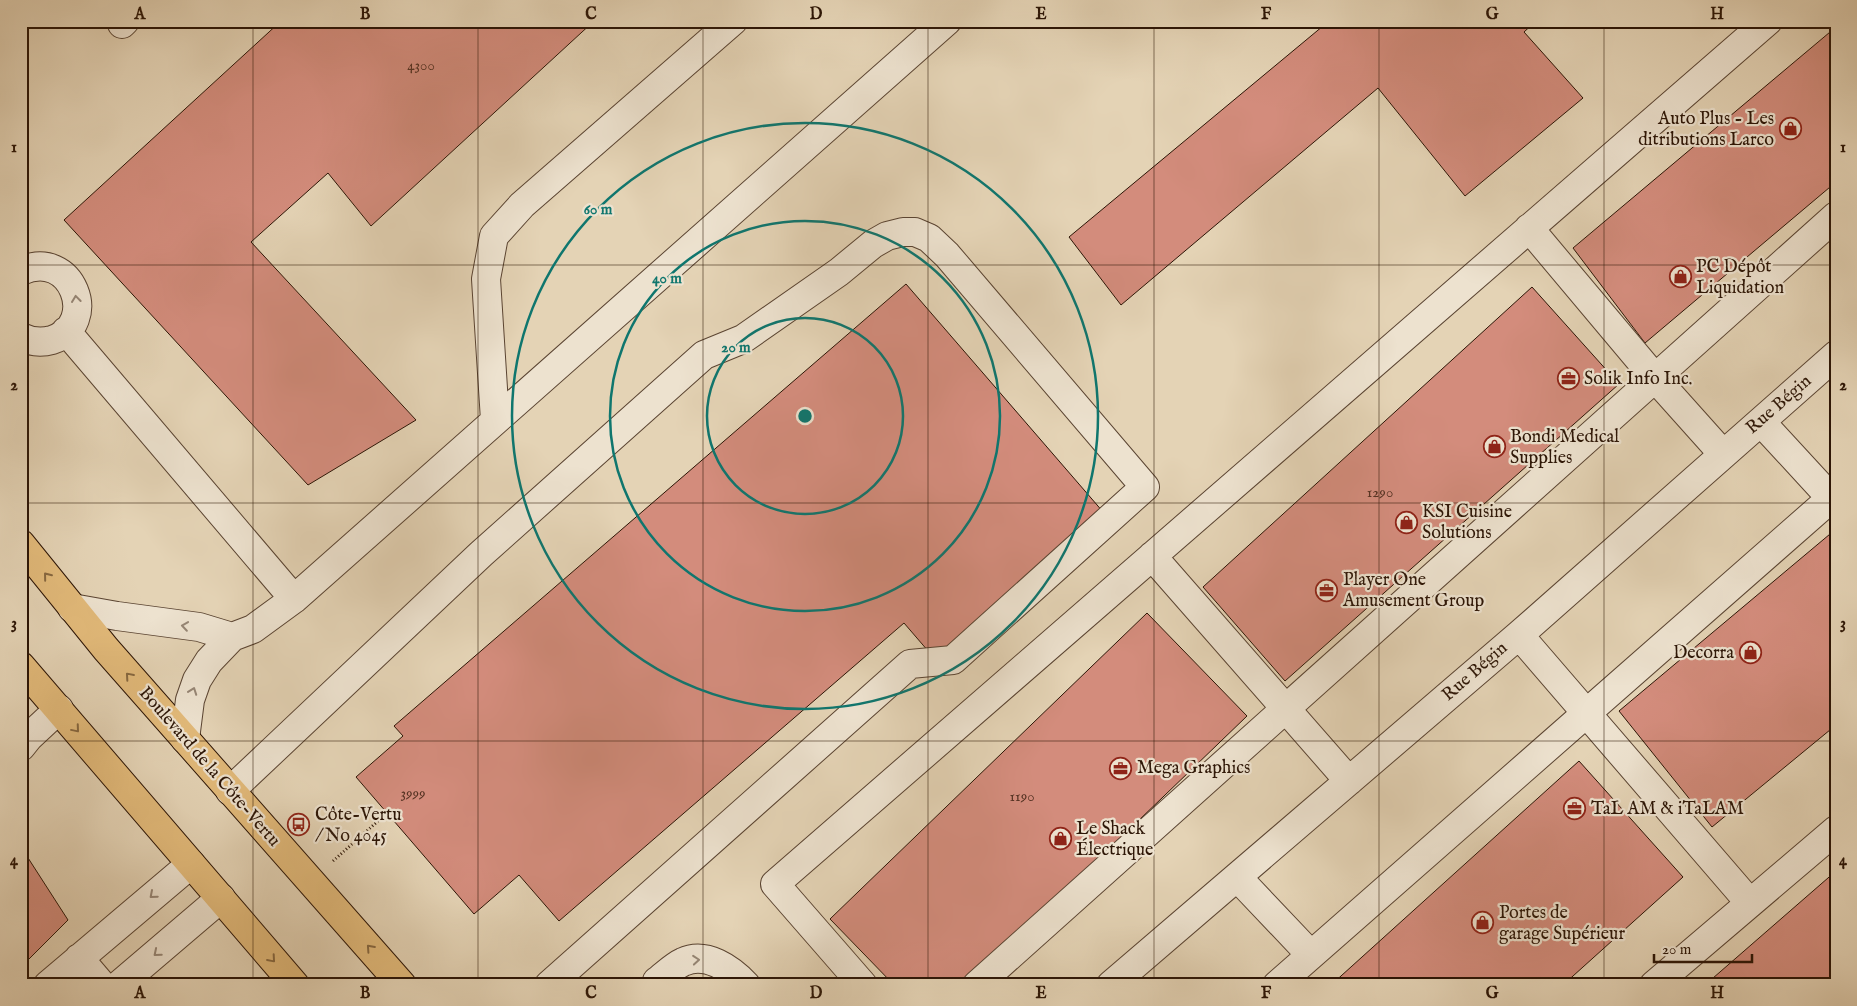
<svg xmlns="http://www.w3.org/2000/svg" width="1857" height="1006" font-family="'IM FELL English',serif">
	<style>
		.building { fill: #d38c7c; stroke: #2c1506 }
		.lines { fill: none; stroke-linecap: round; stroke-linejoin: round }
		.minor-casing { stroke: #5a4432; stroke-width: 30 }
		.major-casing { stroke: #2c1506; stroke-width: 30 }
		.path { stroke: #2c1506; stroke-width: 3; stroke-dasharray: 1 2.5; stroke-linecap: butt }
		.minor { stroke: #ede2cf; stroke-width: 28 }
		.major { stroke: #e2ba7a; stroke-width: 28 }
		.oneway { stroke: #968675 }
		.oneway2 { stroke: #876840 }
		.grid { fill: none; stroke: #2c1506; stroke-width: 1; stroke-opacity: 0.55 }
		.ring { fill: none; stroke: #0f766e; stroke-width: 2.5 }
		.labels { text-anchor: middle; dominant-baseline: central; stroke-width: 4.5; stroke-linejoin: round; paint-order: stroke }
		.number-label { font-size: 15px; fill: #563324 }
		.poi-label { font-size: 18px; fill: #2c1506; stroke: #ede2cf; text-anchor: start }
		.street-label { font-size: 18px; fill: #2c1506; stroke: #ede2cf }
		.centre { fill: #0f766e; stroke: #ede2cf; stroke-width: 2.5 }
		.ring-label { font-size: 15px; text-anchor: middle; font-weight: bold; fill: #0f766e; stroke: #ede2cf; stroke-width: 4.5; stroke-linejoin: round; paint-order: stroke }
		.neatline { fill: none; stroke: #2c1506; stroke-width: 2 }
		.grid-label { font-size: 16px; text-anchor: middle; font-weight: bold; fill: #2c1506 }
	</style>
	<rect width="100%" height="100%" fill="#e4d3b5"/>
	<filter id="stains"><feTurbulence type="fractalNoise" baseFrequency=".004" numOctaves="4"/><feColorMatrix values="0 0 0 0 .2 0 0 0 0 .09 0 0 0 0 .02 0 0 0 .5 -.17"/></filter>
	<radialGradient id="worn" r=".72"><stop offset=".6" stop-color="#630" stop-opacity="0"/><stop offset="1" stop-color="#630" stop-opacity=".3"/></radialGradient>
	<path class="building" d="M281 21H594L371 226 328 173 251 242 416 420 308 485 64 220Z
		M1329 21H1536L1524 32 1583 98 1465 196 1378 88 1121 305 1069 237Z
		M1836 27V182L1645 343 1573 248Z
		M906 284 1104 513 935 659 904 623 559 921 519 875 474 914 356 777 403 736 394 726Z
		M1532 287 1619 384 1285 681 1203 587Z
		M1836 529V725L1712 827 1619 711Z
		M1147 613 1247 716 968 985H894L830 919Z
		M1579 761 1683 877 1563 985H1331Z
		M21 847 68 920 21 967Z
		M1836 871V985H1705Z"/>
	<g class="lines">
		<defs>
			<path id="minor" d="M122 24 125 21
				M1529 228 1655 378 1723 454
				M21 271C72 247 101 324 52 340 41 343 31 342 21 337
				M66 331 294 599
				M495 420 486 279 494 236 522 205 733 21
				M1761 422 1831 498
				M1152 556 1349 781
				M72 608 117 616 199 627 232 637
				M1519 635 1750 903
				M185 739 190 700 197 680 209 661 232 637 253 629 294 599 947 21
				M21 747 29 737 59 709
				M230 791 481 554 704 355 743 339 839 272 873 244 887 236 903 232H915L929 238 947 255 1145 487 953 660 910 664 549 985
				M1237 877 1311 955
				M79 958 102 985
				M48 985 191 864
				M119 985 221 898
				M657 985V981C665 975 674 966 683 962 706 951 731 969 746 985
				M863 985 775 884 1768 21
				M977 985 1836 216
				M1111 985 1519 635 1836 355
				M1277 985 1836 494
				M1654 985 1836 830"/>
			<path id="major" d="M21 544 106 649 402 985
				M21 666 295 985"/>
		</defs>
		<use href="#minor" class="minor-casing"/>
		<use href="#major" class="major-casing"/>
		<path class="path" d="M333 861 387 813"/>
		<use href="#minor" class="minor"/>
		<use href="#major" class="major"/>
	</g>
	<defs><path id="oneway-chevron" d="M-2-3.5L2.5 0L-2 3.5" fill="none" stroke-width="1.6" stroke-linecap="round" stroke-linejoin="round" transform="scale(1.25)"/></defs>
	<g class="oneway">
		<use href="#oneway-chevron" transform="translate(76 299) rotate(-97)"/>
		<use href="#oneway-chevron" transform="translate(185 626) rotate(-172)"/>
		<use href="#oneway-chevron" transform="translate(193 691) rotate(-70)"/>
		<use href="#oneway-chevron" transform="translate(153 895) rotate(139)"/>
		<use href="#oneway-chevron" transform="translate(157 953) rotate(140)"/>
		<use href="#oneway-chevron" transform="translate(696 960) rotate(-5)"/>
	</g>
	<g class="oneway2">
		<use href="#oneway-chevron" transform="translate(47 576) rotate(-129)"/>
		<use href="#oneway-chevron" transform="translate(129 676) rotate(-131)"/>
		<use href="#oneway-chevron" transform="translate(76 729) rotate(50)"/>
		<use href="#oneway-chevron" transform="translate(370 948) rotate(-132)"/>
		<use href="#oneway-chevron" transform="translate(272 959) rotate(49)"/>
	</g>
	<path class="grid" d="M253 21V985M478 21V985M703 21V985M928 21V985M1154 21V985M1379 21V985M1604 21V985M21 265H1836M21 503H1836M21 741H1836"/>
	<g class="ring">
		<circle cx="805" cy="416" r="98"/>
		<circle cx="805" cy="416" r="195"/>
		<circle cx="805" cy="416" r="293"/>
	</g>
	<defs>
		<symbol id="shop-ring" viewBox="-11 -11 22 22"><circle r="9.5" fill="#ede2cf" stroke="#8f2418" stroke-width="1.5"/><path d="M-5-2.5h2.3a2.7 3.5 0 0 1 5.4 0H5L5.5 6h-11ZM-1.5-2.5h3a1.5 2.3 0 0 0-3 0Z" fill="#8f2418"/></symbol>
		<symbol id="office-ring" viewBox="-11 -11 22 22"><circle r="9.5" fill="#ede2cf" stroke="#8f2418" stroke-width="1.5"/><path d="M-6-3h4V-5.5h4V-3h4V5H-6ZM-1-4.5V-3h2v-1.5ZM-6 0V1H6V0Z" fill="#8f2418"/></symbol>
		<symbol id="bus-ring" viewBox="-11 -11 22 22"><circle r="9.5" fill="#ede2cf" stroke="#8f2418" stroke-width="1.5"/><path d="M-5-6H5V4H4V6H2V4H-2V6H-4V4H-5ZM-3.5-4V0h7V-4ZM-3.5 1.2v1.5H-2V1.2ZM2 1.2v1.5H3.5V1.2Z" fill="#8f2418"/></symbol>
	</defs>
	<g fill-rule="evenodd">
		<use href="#shop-ring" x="1778" y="116" width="25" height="25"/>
		<use href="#shop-ring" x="1668" y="264" width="25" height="25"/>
		<use href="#office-ring" x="1556" y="366" width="25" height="25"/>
		<use href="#shop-ring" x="1482" y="434" width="25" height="25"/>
		<use href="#shop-ring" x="1394" y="510" width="25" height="25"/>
		<use href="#office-ring" x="1314" y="578" width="25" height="25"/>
		<use href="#shop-ring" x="1738" y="640" width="25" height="25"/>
		<use href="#office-ring" x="1108" y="756" width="25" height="25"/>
		<use href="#office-ring" x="1562" y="796" width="25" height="25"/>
		<use href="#bus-ring" x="286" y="812" width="25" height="25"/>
		<use href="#shop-ring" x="1048" y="826" width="25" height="25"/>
		<use href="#shop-ring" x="1470" y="910" width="25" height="25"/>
	</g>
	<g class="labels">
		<g class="number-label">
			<text x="421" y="65">4300</text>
			<text x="1380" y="492">1290</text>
			<text x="413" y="793">3999</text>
			<text x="1022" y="796">1190</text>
		</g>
		<g class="poi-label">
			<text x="1774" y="119" text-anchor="end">Auto Plus - Les<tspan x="1774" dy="21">ditributions Larco</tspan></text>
			<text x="1696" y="267">PC Dépôt<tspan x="1696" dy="21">Liquidation</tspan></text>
			<text x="1584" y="379">Solik Info Inc.</text>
			<text x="1510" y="437">Bondi Medical<tspan x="1510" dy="21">Supplies</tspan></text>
			<text x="1422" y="512">KSI Cuisine<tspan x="1422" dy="21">Solutions</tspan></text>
			<text x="1343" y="580">Player One<tspan x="1343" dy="21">Amusement Group</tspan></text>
			<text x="1734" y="653" text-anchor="end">Decorra</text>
			<text x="1137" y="768">Mega Graphics</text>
			<text x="1591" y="809">TaL AM &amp; iTaLAM</text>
			<text x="315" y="815">Côte-Vertu<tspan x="315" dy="21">/ No 4045</tspan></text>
			<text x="1076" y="829">Le Shack<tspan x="1076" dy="21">Électrique</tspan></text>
			<text x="1499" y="913">Portes de<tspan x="1499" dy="21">garage Supérieur</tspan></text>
		</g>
		<g class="street-label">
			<text transform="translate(1779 405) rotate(-41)">Rue Bégin</text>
			<text transform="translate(1475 672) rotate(-41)">Rue Bégin</text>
			<text transform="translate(209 767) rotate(49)">Boulevard de la Côte-Vertu</text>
		</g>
	</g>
	<circle cx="805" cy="416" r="8" class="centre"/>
	<g class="ring-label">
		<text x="598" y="214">60 m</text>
		<text x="667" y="283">40 m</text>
		<text x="736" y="352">20 m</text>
	</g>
	<rect width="1857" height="1006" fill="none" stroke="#e4d3b5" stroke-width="55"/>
	<path d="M1654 954v8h98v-8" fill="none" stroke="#2c1506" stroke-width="2.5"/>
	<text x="1662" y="954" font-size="15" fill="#2c1506" stroke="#ede2cf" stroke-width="4" paint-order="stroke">20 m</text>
	<rect x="28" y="28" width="1802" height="950" class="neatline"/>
	<g class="grid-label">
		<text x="140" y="19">A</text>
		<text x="365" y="19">B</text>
		<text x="591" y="19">C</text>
		<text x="816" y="19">D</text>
		<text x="1041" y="19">E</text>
		<text x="1266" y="19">F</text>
		<text x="1492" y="19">G</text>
		<text x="1717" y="19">H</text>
		<text x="14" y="152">1</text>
		<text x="1843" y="152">1</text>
		<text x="14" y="390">2</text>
		<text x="1843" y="390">2</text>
		<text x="14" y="628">3</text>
		<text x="1843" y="628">3</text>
		<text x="14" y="865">4</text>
		<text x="1843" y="865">4</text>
		<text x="140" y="998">A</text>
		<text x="365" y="998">B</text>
		<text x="591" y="998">C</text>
		<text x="816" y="998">D</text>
		<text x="1041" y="998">E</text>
		<text x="1266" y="998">F</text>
		<text x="1492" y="998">G</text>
		<text x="1717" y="998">H</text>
	</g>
	<rect width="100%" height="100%" filter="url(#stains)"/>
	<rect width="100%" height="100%" fill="url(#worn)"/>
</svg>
